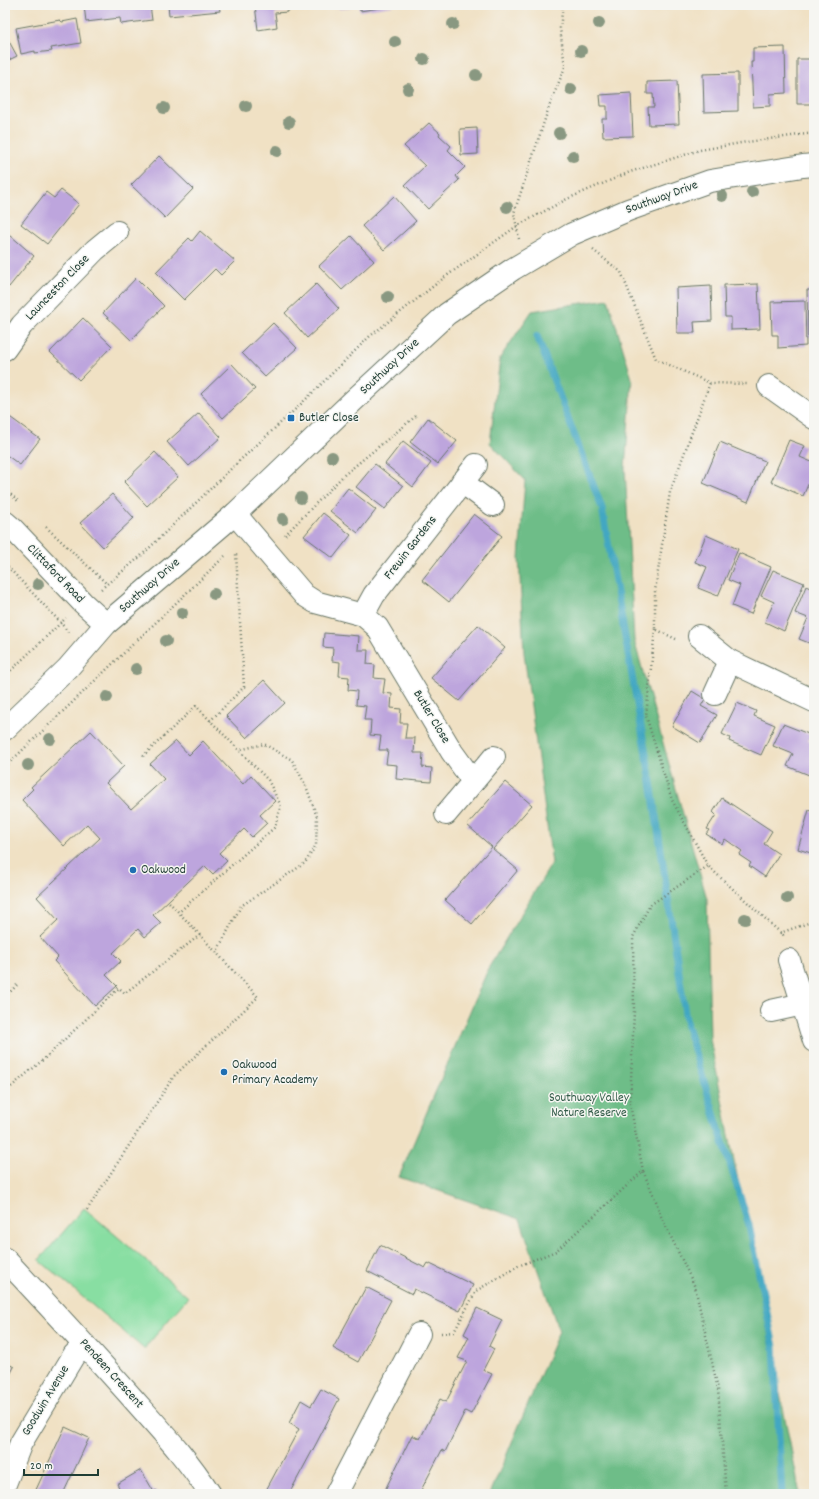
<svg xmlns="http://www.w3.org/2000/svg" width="819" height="1499" font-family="Dekko,sans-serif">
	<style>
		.green { fill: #88dea2; stroke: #548e6b }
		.forest { fill: #6ebd88; stroke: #467d5e }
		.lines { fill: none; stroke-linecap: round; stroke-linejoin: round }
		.stream { stroke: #42a7c2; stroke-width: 7 }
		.building { fill: #bda5dd }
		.street-casing { stroke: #687666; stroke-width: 24 }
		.secondary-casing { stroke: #687666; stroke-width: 24 }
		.path { stroke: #687666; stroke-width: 2.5; stroke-dasharray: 1 3; stroke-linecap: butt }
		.street { stroke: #fff; stroke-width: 22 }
		.secondary { stroke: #fff; stroke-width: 22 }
		.tree { fill: #899881 }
		.poi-dot { fill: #1f6fb2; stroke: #f6f6f2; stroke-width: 1.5 }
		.labels { text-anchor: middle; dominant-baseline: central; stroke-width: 3; stroke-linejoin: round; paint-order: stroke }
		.street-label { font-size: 13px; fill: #1f3d34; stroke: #f6f6f2 }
		.poi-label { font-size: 13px; fill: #1f3d34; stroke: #f6f6f2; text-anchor: start }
		.park-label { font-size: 13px; fill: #345d4a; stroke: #f6f6f2 }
	</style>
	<rect width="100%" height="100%" fill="#f6f6f2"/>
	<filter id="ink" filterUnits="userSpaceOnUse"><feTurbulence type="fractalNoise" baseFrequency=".025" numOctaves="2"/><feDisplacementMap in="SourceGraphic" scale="8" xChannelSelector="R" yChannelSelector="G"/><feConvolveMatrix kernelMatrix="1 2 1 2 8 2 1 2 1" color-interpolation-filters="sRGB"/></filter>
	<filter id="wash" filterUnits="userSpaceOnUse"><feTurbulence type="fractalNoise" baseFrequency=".012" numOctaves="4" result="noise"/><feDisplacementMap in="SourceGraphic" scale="16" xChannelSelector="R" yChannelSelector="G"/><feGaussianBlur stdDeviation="0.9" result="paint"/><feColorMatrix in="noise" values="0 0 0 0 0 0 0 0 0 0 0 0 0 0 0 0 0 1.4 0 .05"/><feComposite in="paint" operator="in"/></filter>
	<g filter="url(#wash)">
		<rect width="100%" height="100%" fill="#f0e1c4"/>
		<path class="green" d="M84 1208 188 1297 144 1349 39 1260Z"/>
		<path class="forest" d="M608 299 632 379 625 468 634 640 707 899 710 1039 800 1494H490L559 1331 520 1219 399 1177 489 967 552 863 524 653 519 558 525 480 490 443 500 358 532 311Z"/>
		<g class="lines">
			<path class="stream" d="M537 336 602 508 651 782 687 1027 749 1225 774 1347 782 1494"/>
		</g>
		<g id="blocks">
			<path class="building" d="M84 5H150L152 20 121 24 120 18 86 22Z
				M168 5H219L220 11 169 16Z
				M255 5H295L296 9 288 10V12L275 13 277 27 258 30Z
				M298 5H320V6L298 9Z
				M338 5H350L351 8 339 9Z
				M359 5H392V6L360 11Z
				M77 19 81 43 51 48 52 51 35 53V51L21 54 16 28 60 20 62 22Z
				M5 34 17 56 5 62Z
				M785 47 786 93 770 94V106L753 107 751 62H753V48Z
				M797 59H814V104H797Z
				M738 73V111L704 112 703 74Z
				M677 81 679 124 649 125 648 107H654L653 94H647V82Z
				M631 93 633 136 603 137 602 119H607V106H601L600 95Z
				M429 123 440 133 439 135 451 146 448 150 465 167 456 176 459 180 428 209 405 185 425 166 404 146Z
				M477 128 478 154 461 155 460 129Z
				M159 156 193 189 165 218 131 185Z
				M61 190 79 204 47 244 21 224 46 192 54 198Z
				M394 196 416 221 384 250 362 226Z
				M200 231 235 261 221 275 215 269 184 300 156 272 189 238 192 241Z
				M10 235 34 256 9 287 5 284V241Z
				M351 236 374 261 342 290 319 266Z
				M136 278 164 306 131 340 103 313Z
				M316 284 339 309 307 338 285 313Z
				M758 284 760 329 731 330V317H725L724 285Z
				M711 286 712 321 694 322 695 333H677L676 288Z
				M807 290H814V337H808Z
				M805 301 806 346 778 348V335H772L771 302Z
				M83 318 112 346 79 380 50 352Z
				M273 323 297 348 265 377 242 353Z
				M232 364 255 389 223 418 201 394Z
				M199 413 221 437 189 466 167 442Z
				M7 415 40 439 20 465 5 454V418Z
				M428 418 457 441 438 464 410 442Z
				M789 440 805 446 800 457 814 463V471L803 496 771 482Z
				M403 441 431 463 413 487 385 464Z
				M720 442 765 461 748 502 703 483Z
				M155 452 178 477 147 506 124 482Z
				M375 464 403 486 385 509 356 487Z
				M348 488 376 510 358 533 330 511Z
				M112 494 134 518 103 547 80 523Z
				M323 513 351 535 333 558 304 536Z
				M474 514 502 536 449 602 422 580Z
				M706 535 738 549 718 596 698 588 707 567 695 562Z
				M739 553 771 567 751 614 732 606 740 585 728 580Z
				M773 570 804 583 784 631 765 622 774 602 761 596Z
				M806 586 814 590V645L799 639 808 618 795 613Z
				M478 625 505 648 459 701 431 678Z
				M324 633 359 636 358 650H368L367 664 375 665 374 678 385 679 383 693 392 694 391 708 401 709 400 723H407L405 738H415L414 753H423L422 767 432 768 431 782 396 779 397 765 386 764 388 750H379L381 736 370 735 371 720H364L366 706 356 705 357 691 348 690 349 677 339 676 340 662 332 661 333 648 323 647Z
				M264 680 285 703 247 738 226 716Z
				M692 691 705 699 701 706 717 715 700 743 672 726Z
				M737 703 756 711 754 716 775 725 761 755 729 741 730 738 722 734Z
				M783 724 811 735 808 741 814 743V777L787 766 793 754 773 746Z
				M91 731 124 766 106 783 131 809 164 779 150 764 176 741 189 755 203 741 243 784 251 775 275 801 260 815 267 823 252 837 244 829 219 853 227 861 213 874 205 866 153 915 161 923 145 937 138 929 113 953 121 961 106 975 117 986 95 1006 54 961 58 957 40 937 58 920 37 897 100 838 87 824 64 846 22 800 33 789 31 787Z
				M505 782 532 805 493 849 518 870 472 924 445 900 492 847 467 825Z
				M722 798 772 831 764 844 779 854 765 877 749 866 751 863 739 855 742 851 725 839 722 844 706 834 709 830 707 829 716 815 713 812Z
				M809 810 814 812V854L798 849Z
				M380 1245 425 1268 428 1263 473 1285 460 1311 414 1289 412 1294 367 1271Z
				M366 1287 391 1300 358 1362 333 1348Z
				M477 1308 502 1320 489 1346 494 1349 483 1370 492 1374 471 1414 465 1411 445 1452 442 1450 419 1494H383L412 1435 420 1439 440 1399 446 1402 467 1361 458 1358 469 1337 464 1334Z
				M5 1362 14 1367 5 1384Z
				M321 1389 339 1399 317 1442 289 1494H264L299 1429 289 1423 301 1400 311 1406Z
				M65 1427 89 1438 78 1462 63 1494H34Z
				M141 1470 154 1492 156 1490 158 1494H123L117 1484Z"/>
		</g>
	</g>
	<g filter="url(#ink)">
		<use href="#blocks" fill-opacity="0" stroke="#687666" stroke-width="1"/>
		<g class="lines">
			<defs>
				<path id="street" d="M5 349 22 325 95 250 117 232
					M769 386 814 418
					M462 482 493 505
					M235 514 304 595 315 602 363 615 377 627 452 752 473 781
					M363 615 374 595 476 465
					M699 636 730 661 814 701
					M715 694 730 661
					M446 814 494 757
					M789 960 814 1041
					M771 1011 803 1004
					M5 1259C46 1303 87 1347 127 1392 156 1425 186 1456 210 1494
					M5 1484 21 1443 74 1355 85 1345
					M336 1494 419 1334"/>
				<path id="secondary" d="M5 522 12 528 83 603 106 624
					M5 729 68 668 106 624 235 514 353 401 447 314 513 269 572 234 628 210 710 181 803 166 814 165"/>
			</defs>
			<use href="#street" class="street-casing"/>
			<use href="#secondary" class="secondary-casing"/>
			<path class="path" d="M519 239 514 213 549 107 565 67 560 28 563 5
				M593 250 621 272 656 359 710 383 747 384
				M5 489 19 502
				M46 527 107 584
				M285 535 344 475 416 416
				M5 564 61 623 68 632
				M101 589 141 556 235 465 300 405 369 337 445 277 517 226 567 199 630 172 700 150 747 142 814 133
				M655 629 646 716 672 800 708 866 783 935V938
				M676 639 655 629V591L670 492 710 383
				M5 676 66 618
				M210 721 244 687 236 554
				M143 756 196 706 268 780 281 806 275 827 179 912
				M5 767 225 556
				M780 933 814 921
				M216 953 241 906 305 863 316 845 317 817 306 786 292 760 264 744 239 750
				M5 997 17 985
				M5 1092 44 1059 119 988 125 993 200 935
				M643 1171 630 1104 634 1011 633 937 650 905 708 866
				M87 1210 174 1076 258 997 168 901
				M441 1333 454 1332 476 1291 518 1266 556 1251 643 1171 656 1201 660 1214 695 1287 718 1389 726 1494"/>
			<use href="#street" class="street"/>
			<use href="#secondary" class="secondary"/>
		</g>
		<g class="tree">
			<circle cx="599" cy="23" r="6"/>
			<circle cx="453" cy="24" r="6"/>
			<circle cx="395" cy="42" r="6"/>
			<circle cx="581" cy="51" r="6"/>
			<circle cx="424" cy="59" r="6"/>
			<circle cx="476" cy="75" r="6"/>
			<circle cx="408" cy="89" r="6"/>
			<circle cx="571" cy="89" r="6"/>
			<circle cx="246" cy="106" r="6"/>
			<circle cx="164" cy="108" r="6"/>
			<circle cx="289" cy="122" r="6"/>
			<circle cx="559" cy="133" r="6"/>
			<circle cx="277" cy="151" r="6"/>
			<circle cx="573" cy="156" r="6"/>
			<circle cx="752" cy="192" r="6"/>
			<circle cx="722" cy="196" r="6"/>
			<circle cx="507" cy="207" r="6"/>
			<circle cx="388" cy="297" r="6"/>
			<circle cx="332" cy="457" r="6"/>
			<circle cx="301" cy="498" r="6"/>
			<circle cx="283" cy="519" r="6"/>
			<circle cx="38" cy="584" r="6"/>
			<circle cx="214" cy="594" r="6"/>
			<circle cx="182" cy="613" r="6"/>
			<circle cx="166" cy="641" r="6"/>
			<circle cx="136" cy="669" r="6"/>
			<circle cx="107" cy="697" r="6"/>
			<circle cx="50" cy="739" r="6"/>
			<circle cx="28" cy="765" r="6"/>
			<circle cx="787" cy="898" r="6"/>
			<circle cx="745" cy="919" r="6"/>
		</g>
	</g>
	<g class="poi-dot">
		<rect x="287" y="414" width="8" height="8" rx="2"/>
		<circle cx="133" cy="870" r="4"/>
		<circle cx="224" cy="1072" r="4"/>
	</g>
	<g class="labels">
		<g class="street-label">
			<text transform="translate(662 198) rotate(-20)">Southway Drive</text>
			<text transform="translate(58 288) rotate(-46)">Launceston Close</text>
			<text transform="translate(390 367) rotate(-43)">Southway Drive</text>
			<text transform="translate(411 548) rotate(-52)">Frewin Gardens</text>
			<text transform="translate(55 574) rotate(46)">Clittaford Road</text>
			<text transform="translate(150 586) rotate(-41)">Southway Drive</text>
			<text transform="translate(431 717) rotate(59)">Butler Close</text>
			<text transform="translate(111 1374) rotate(48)">Pendeen Crescent</text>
			<text transform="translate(46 1401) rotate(-59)">Goodwin Avenue</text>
		</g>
		<g class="poi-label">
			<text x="299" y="418">Butler Close</text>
			<text x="141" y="870">Oakwood</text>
			<text x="232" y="1065">Oakwood<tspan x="232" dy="15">Primary Academy</tspan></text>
		</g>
		<g class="park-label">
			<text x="589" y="1098">Southway Valley<tspan x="589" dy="15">Nature Reserve</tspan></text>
		</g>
	</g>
	<rect width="819" height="1499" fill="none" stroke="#f6f6f2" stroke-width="20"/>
	<path d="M24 1469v6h74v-6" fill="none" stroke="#1f3d34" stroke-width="2"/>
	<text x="30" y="1469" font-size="12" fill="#1f3d34" stroke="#f6f6f2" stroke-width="3" paint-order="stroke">20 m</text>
</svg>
